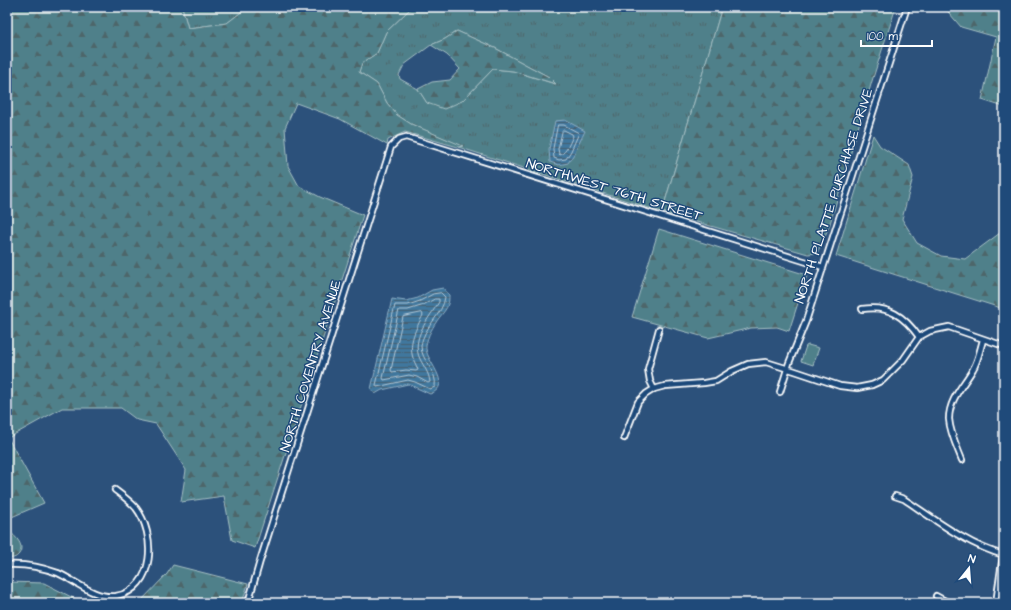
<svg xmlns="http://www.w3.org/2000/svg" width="1011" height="610" font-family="'Architects Daughter',sans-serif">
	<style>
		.grass { fill: url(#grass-tufts); stroke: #a7c0c4; fill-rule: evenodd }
		.forest { fill: url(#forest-firs); stroke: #a7c0c4 }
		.pitch { fill: #4f808a; stroke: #a7c0c4 }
		.water { fill: url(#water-rules); stroke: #8dadc4 }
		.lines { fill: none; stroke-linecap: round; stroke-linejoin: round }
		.shore { stroke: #b3c9d8; stroke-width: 1 }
		.minor-casing { stroke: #fff; stroke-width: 8 }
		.minor { stroke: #1f4a7a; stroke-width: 4.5 }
		.labels { text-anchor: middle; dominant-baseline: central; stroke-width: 3; stroke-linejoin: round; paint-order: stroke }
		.street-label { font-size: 14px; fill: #fff; stroke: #1f4a7a }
	</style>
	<defs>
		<pattern id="grass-tufts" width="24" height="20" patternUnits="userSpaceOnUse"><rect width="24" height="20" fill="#4f808a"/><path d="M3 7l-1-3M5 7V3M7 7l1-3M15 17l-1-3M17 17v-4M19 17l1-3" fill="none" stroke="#4e666b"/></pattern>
		<pattern id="forest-firs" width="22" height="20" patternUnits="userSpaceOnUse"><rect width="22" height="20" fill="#4f808a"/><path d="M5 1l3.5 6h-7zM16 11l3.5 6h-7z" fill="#4e666b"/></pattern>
		<pattern id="water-rules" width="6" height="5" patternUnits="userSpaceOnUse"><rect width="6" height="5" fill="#41779d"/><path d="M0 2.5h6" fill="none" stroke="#475f70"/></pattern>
	</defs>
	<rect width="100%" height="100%" fill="#2c517b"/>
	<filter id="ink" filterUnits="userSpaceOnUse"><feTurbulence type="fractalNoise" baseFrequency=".025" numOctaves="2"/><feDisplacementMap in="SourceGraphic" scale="8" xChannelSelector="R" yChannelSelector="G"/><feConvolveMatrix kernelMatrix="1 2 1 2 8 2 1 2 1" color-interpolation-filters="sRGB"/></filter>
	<g filter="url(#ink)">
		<path class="grass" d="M182 7H248L227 23 188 28Z
			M412 7H722L662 212 458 147 462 146 411 124 397 115 387 103 377 84 359 72 361 63 377 53 386 32ZM457 31 495 48 549 77 555 84 513 71 493 69 462 101 427 103 418 89 400 79 399 75 404 65 431 45 445 39Z"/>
		<path class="forest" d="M7 7H182L188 28 227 23 248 7H412L386 32 377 53 362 63 359 72 377 84 387 103 397 115 411 124 463 146 458 147 405 132 388 140 387 145 340 119 296 103 285 128 288 166 299 186 320 197 363 215 255 548 232 540 224 496 181 502 186 470 156 424 137 420 121 408H62L8 438 44 503 7 519Z
			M722 7H896L872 81 829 227 817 253 808 254 662 212Z
			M944 7H990L1004 11V107L982 100 996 37 961 27Z
			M457 31 495 48 549 77 556 84 513 71 493 69 462 101 444 109 427 103 418 89 432 82 450 80 460 69 447 55 431 45 445 39Z
			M873 135 880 146 909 165 913 177 902 219 917 243 941 256 965 259 1004 230V309L836 256Z
			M659 229 807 275 789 331 777 327 751 328 708 338 632 317Z
			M7 529C13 535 26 544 19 554 16 558 12 559 7 558Z
			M173 565 248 584 242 603H139L167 574Z
			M7 582 44 583 83 603H7Z"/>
		<path class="pitch" d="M808 345 819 348 813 365 801 361 806 346Z"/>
		<path class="water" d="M565 120 585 131 574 154 568 163 559 165 550 162 549 149 555 121Z
			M443 288 449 295C449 298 449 302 448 304 447 309 442 314 439 318 434 325 427 336 426 346 424 360 455 385 430 394L408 384 382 390 375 394 371 389 392 299 406 301 418 298 432 290Z"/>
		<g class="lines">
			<path class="shore" d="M558 125H564L579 133 571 151 566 159 559 160 554 158 553 149Z
				M564 130 572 134 573 136C570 142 567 152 560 155L559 154 558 149 562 132Z
				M441 293 445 297C443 315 423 327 421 346 421 361 438 371 435 387L430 389 415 382 408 380 377 387 376 385 395 305H408L420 301 433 294Z
				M435 299H439V302C429 318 410 339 420 359 424 367 429 373 430 382L428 383 417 377 409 375 384 380 383 378 399 310H408L421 306Z
				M422 313 423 315C416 329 408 342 413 358 414 362 417 366 418 370L416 371 406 370 392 372 391 370 403 317Z"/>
			<defs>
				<path id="minor" d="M862 309C889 305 904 316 919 337
					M654 389 650 381 648 369 659 329
					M780 392 789 363 806 321 907 7
					M624 438 638 402 646 394 654 389 665 386 704 383 716 381 732 371 748 364 766 362 795 371 840 386 857 388 872 385 883 380 903 360 919 337 930 331 949 327 1004 346
					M962 460C957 447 950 433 949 419 949 399 964 385 973 369 978 361 980 350 983 340
					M895 496 904 499C934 519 969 546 1004 555
					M7 565C24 564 41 567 58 573 76 581 95 599 116 596 156 589 156 534 136 508 130 501 123 496 115 490
					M936 596 949 603
					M248 603 260 561 391 147 399 139 406 137 823 267
					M996 603 1004 548"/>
			</defs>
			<use href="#minor" class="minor-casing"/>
			<use href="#minor" class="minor"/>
		</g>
	</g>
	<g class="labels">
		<g class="street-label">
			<text transform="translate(614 190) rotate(17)">NORTHWEST 76TH STREET</text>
			<text transform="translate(834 196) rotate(-72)">NORTH PLATTE PURCHASE DRIVE</text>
			<text transform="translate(311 366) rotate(-73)">NORTH COVENTRY AVENUE</text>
		</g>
	</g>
	<rect width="1011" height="610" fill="none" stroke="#1f4a7a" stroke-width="24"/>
	<rect x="12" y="12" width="987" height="586" fill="none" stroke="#fff" stroke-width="1.5" filter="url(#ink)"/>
	<g transform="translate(969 568) rotate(17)" stroke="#1f4a7a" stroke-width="3" paint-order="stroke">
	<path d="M0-3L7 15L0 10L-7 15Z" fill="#ffffff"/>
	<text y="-6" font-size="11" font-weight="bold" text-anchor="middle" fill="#ffffff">N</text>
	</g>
	<path d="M861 40v6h71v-6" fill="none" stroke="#ffffff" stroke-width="2"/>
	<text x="867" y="40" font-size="12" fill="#ffffff" stroke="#1f4a7a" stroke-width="3" paint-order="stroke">100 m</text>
</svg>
